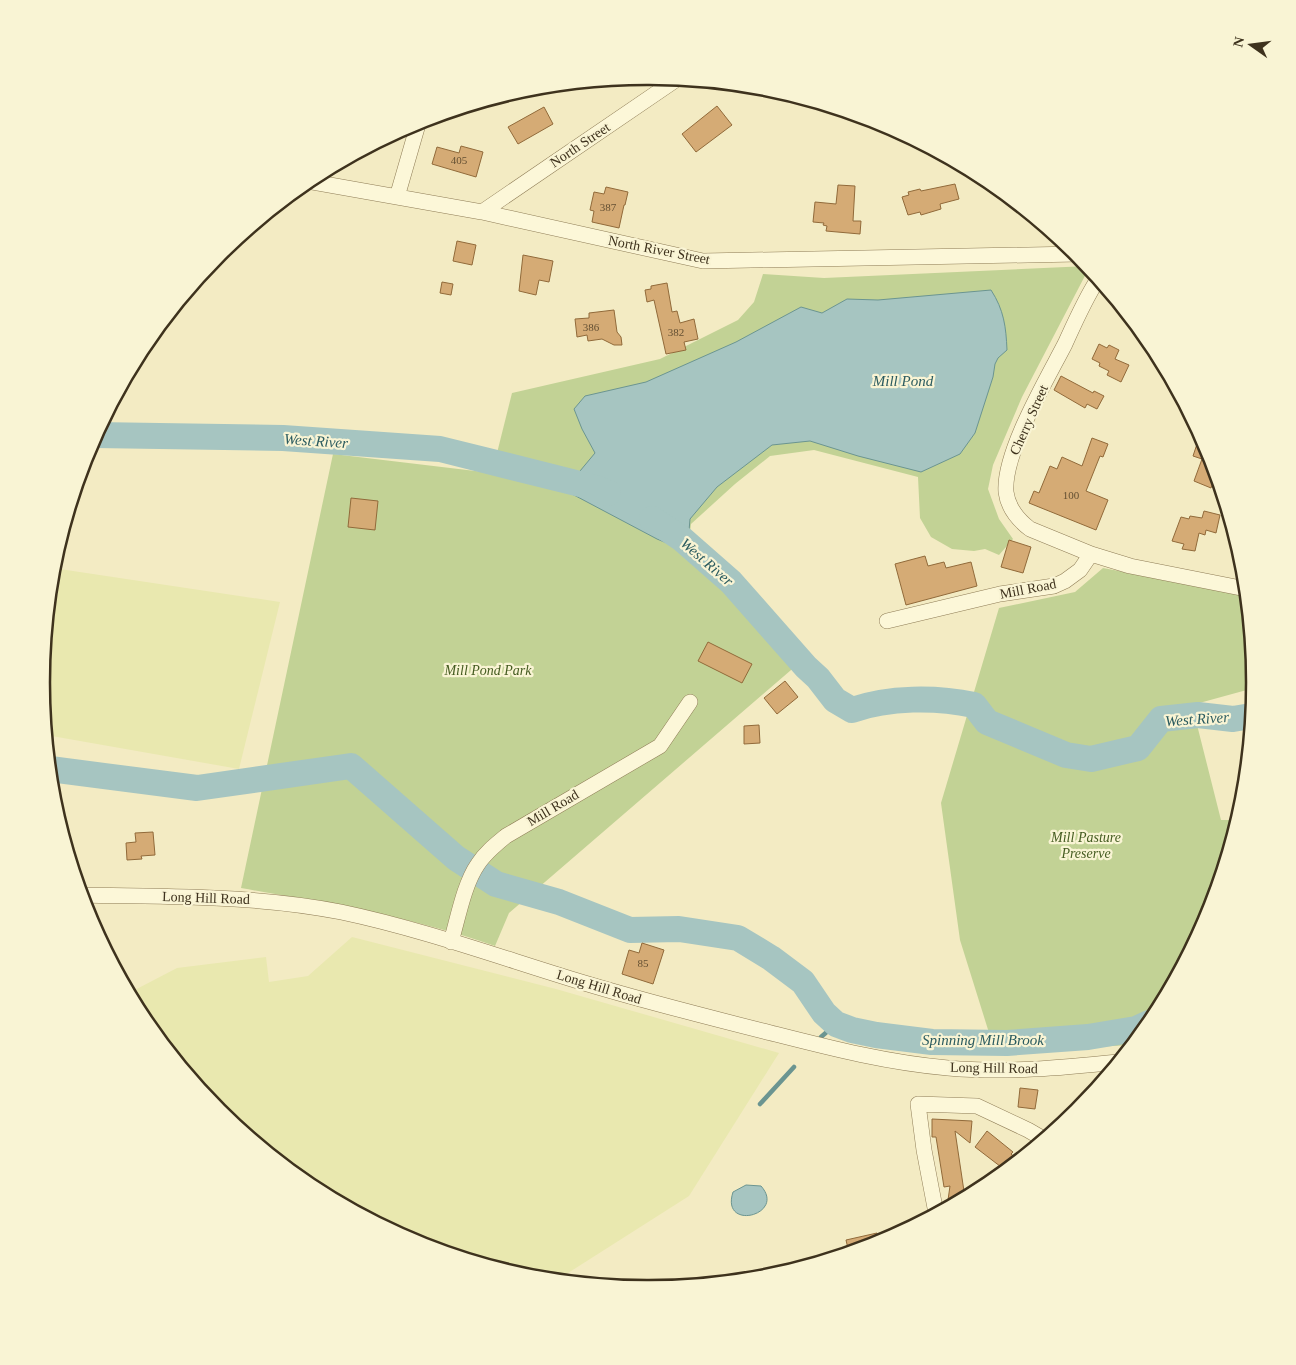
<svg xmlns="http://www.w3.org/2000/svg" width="1296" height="1365" font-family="Georgia,serif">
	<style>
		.farmland { fill: #e9e8af }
		.green { fill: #c2d295 }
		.water { fill: #a6c5c1; stroke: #6b9591 }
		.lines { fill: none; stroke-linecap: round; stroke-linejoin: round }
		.stream { stroke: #6b9591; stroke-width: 4.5 }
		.river { stroke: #a6c5c1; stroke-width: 26 }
		.building { fill: #d5ab75; stroke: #916a3a }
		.minor-casing { stroke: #8f7d57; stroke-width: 16 }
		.minor { stroke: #fcf7d8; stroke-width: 15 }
		.labels { text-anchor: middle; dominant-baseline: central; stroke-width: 4.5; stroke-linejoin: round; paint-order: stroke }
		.number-label { font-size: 11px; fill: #645033 }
		.street-label { font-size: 14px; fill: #3e321d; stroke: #f9f4d4 }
		.park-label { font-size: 14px; font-style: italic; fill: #455c21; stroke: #f9f4d4 }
		.water-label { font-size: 15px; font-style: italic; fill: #2b5b5f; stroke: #f9f4d4 }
		.rim { fill: none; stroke: #3e321d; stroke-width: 2.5 }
	</style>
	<rect width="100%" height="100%" fill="#f3ebc3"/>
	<path class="farmland" d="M53 568 280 602 239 769 46 735 41 683Z
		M352 937 556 989 779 1053 689 1196 557 1280 529 1278 416 1243 311 1187 219 1111 143 1019 129 993 177 968 266 957 269 982 308 976Z"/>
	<path class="green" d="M1088 266 1089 268 1022 397 993 465 988 489 999 519 1013 539 999 555 985 549 974 551 952 549 931 537 920 518 918 477 814 450 770 456 735 484 691 524 689 541 726 572 805 658 509 913 495 946C413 917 326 903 241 888L333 454 492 473 512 393 660 359 738 320 754 302 763 274 824 278Z
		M1103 568 1246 595 1254 688 1192 705 1221 820H1237L1208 915 1152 1020 1132 1045 995 1052 960 940 941 803 999 608 1075 592Z"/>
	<path class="water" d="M991 290C1004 310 1006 327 1007 350L998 358 995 364 993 377 975 433 960 454 921 472 858 456 810 441 772 445 717 487 690 519 689 531 674 546 657 539 572 494 575 477 595 453 582 429 574 409 585 396 646 382 736 342 801 307 822 313 847 299 878 300Z
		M746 1185 761 1186C787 1215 720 1232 733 1192Z"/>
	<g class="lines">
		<path class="stream" d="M821 1037 836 1024
			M760 1104 794 1067"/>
		<path class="river" d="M95 435 283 438 440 449 592 487 608 493
			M652 519 682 539 731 582 806 667 818 678 835 700 852 710C889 697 936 697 974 705L987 722 1066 755 1091 759 1138 748 1161 719 1198 715 1233 719 1251 716
			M50 769 197 788 351 766 456 858 496 884 559 902 630 930 679 929 738 938 771 958 803 982 824 1013 836 1024 852 1030 876 1035 932 1042 1007 1043 1088 1037 1136 1029 1149 1023"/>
	</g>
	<path class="building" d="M717 106 732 125 696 152 682 134Z
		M544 107 553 124 518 144 508 127Z
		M461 146 483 152 476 177 432 164 437 147 459 153Z
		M955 184 959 199 940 204 941 209 921 215 920 212 908 215 902 197 909 195 908 192 920 189 921 191Z
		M838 185 855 186 853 221H861L860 234 826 231 827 226 823 225 824 223 813 222 815 202 836 204Z
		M606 187 628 192 625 205H624L619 228 592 222 594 211 590 210 594 192 604 194Z
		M457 241 476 245 472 265 453 261Z
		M523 255 553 261 549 282 539 280 536 295 519 291Z
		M442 282 453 284 451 295 440 293Z
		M667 283 672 312 677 311 680 323 694 319 698 339 684 342 686 350 666 354 654 300 647 302 645 290 651 289V286Z
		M614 310 617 332 621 337 622 345H614L602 339 588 341 587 335 577 337 575 319 589 318V313Z
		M1099 344 1107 348 1109 345 1119 350 1115 359 1129 365 1121 382 1107 375 1109 371 1099 366 1100 363 1092 359Z
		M1061 376 1093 393 1094 391 1104 396 1097 409 1087 404 1085 408 1054 390Z
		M1200 435 1209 451 1216 475 1211 488 1194 481 1202 459 1193 456Z
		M1092 438 1108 444 1103 457 1100 456 1086 491 1108 500 1096 530 1029 503 1034 491 1039 493 1050 466 1057 469 1062 457 1082 466Z
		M351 498 378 501 375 530 348 527Z
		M1204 511 1220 515 1216 533 1206 530 1205 535 1199 533 1195 551 1182 549 1184 544 1172 541 1181 517 1189 519 1190 516 1202 518Z
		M1009 540 1031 547 1023 573 1001 567Z
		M925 556 928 566 944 562 946 568 971 562 977 586 906 605 895 564Z
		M708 642 752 664 742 683 698 661Z
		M785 681 798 697 777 714 764 698Z
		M759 725 760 743 744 744V726Z
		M153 832 155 855 141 856 142 859 127 860 126 843 136 842 135 833Z
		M642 943 664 950 653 984 622 974 629 950 639 953Z
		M1020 1088 1038 1090 1035 1109 1018 1107Z
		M932 1119 972 1121 970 1143 955 1131 965 1198 947 1207 950 1186 944 1187 936 1137H932Z
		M987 1131 1013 1152 1011 1154 1018 1160 1005 1170 975 1147Z
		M877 1233 879 1243 849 1253 846 1240Z"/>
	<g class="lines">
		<defs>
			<path id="minor" d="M307 181 482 212 703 261 1077 254
				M397 197 419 121
				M482 212 677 79
				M1091 554 1030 529C1017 519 1008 508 1006 492 1003 453 1047 379 1065 344 1075 322 1085 299 1098 279
				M887 621 1000 594 1054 586 1065 581 1080 570 1091 554 1130 566 1246 589
				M81 895C168 897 256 895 341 912 422 929 502 958 581 982 644 1001 707 1017 771 1033 830 1048 888 1063 948 1068 1005 1073 1061 1068 1118 1062
				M451 942C458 918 464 884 478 864 485 853 495 845 506 836L660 746 690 702
				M936 1213 924 1150 918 1104 977 1106 1028 1130 1040 1137 1041 1141"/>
		</defs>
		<use href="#minor" class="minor-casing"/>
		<use href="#minor" class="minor"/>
	</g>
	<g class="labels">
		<g class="number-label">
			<text x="459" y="160">405</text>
			<text x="608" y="207">387</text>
			<text x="591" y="327">386</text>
			<text x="676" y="332">382</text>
			<text x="1071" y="495">100</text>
			<text x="643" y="963">85</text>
		</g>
		<g class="street-label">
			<text transform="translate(580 145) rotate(-34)">North Street</text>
			<text transform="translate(659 250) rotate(11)">North River Street</text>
			<text transform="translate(1029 420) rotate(-66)">Cherry Street</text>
			<text transform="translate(1028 589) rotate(-11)">Mill Road</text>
			<text transform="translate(553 808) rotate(-31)">Mill Road</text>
			<text transform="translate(206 898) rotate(2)">Long Hill Road</text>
			<text transform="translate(599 987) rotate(17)">Long Hill Road</text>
			<text transform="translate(994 1068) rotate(1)">Long Hill Road</text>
		</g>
		<g class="park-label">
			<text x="488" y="670">Mill Pond Park</text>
			<text x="1086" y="837">Mill Pasture<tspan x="1086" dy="16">Preserve</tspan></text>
		</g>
		<g class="water-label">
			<text x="903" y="381">Mill Pond</text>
			<text transform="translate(316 441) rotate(4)">West River</text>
			<text transform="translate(707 562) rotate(41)">West River</text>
			<text transform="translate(1197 719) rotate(-4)">West River</text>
			<text x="983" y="1040">Spinning Mill Brook</text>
		</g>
	</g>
	<path d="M0 0H1296V1365H0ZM647 85H649A597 597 0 0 1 1246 682V683A597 597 0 0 1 649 1280H647A597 597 0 0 1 50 683V682A597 597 0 0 1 647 85Z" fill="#f9f4d4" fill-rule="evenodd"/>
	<path class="rim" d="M647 85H649A597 597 0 0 1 1246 682V683A597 597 0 0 1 649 1280H647A597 597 0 0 1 50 683V682A597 597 0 0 1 647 85Z"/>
	<g transform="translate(1251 45) rotate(284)" stroke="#f9f4d4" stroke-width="4" paint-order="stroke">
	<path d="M0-4L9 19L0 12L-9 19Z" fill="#3e321d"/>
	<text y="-8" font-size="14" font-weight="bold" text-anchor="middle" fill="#3e321d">N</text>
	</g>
</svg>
